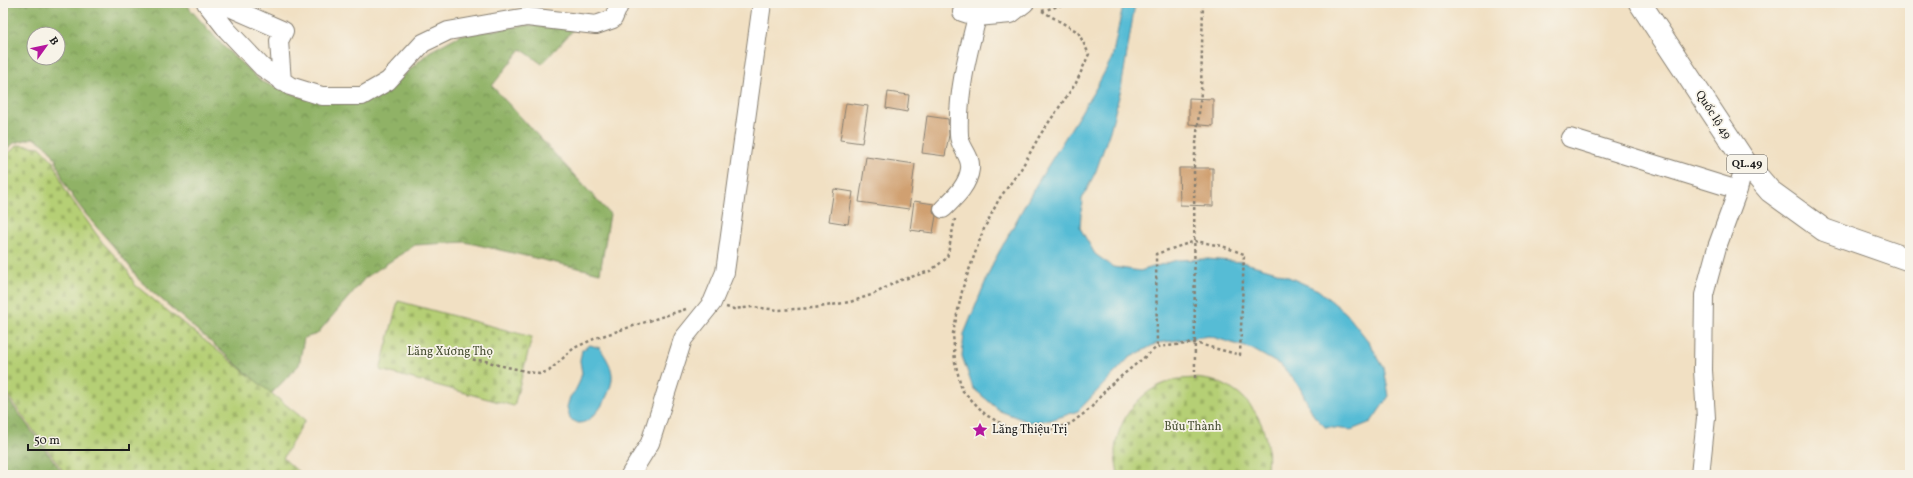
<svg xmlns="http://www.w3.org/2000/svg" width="1913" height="478" font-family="Vollkorn,serif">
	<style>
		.forest { fill: url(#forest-crowns); stroke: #566741; fill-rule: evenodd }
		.cemetery { fill: url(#cemetery-stones); stroke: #687648 }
		.water { fill: #57bcd5; stroke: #3a6c78 }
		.building { fill: #d0a071 }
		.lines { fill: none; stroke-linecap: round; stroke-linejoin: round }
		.minor-casing { stroke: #867e70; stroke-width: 20 }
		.highway-casing { stroke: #867e70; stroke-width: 24 }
		.path { stroke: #867e70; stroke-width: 2.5; stroke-dasharray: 3 3; stroke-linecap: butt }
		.minor { stroke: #fff; stroke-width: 18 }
		.highway { stroke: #fff; stroke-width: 22 }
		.labels { text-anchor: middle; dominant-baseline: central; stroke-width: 3.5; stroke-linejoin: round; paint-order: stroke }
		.shield { fill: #f7f3e8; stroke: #5e5c59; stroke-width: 1 }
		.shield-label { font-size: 11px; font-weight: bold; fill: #1c1c1c }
		.street-label { font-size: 12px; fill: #1c1c1c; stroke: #f7f3e8 }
		.park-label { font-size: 12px; fill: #4a5236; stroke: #f7f3e8 }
		.poi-label { font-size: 12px; fill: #1c1c1c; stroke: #f7f3e8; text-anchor: start }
	</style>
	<defs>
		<pattern id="forest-crowns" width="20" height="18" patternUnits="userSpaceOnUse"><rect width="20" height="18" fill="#90b266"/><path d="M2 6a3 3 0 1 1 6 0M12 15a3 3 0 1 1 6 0" fill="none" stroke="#759053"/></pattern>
		<pattern id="cemetery-stones" width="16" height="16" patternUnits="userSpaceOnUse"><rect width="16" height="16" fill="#b5cf74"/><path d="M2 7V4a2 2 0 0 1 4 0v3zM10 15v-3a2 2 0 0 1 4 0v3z" fill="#9bb164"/></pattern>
	</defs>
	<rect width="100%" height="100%" fill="#f7f3e8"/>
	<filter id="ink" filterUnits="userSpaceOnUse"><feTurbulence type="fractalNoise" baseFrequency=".025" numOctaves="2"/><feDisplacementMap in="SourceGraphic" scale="8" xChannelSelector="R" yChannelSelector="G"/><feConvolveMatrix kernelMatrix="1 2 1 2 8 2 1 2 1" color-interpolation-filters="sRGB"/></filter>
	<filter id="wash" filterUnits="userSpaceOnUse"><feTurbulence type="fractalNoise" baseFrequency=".012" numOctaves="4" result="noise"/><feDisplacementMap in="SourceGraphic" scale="16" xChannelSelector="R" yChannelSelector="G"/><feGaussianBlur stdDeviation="0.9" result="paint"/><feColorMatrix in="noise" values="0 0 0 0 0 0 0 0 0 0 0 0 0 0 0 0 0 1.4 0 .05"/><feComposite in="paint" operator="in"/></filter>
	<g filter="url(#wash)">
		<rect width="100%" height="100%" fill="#f1e0c3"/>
		<path class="forest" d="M3 3H187L190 9 224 47 262 82 302 97 349 103 381 96 429 52 460 35 528 25 574 29 542 64 521 49 492 86 610 214 600 273 465 242 415 245 365 278 317 334 304 338 299 365 271 394 139 280C119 248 89 223 69 191 55 169 61 151 33 138L14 143 3 153ZM34 34H58V58H34Z
			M3 392 64 475H3Z"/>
		<path class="cemetery" d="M18 145 40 147 54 162 65 190 102 242 126 268 135 285 305 420 283 458 302 475H66L3 389V314L5 312 4 296 3 295V158Z
			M398 301 532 337 514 406 380 370Z
			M1195 378C1203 379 1212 380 1220 383 1258 400 1273 436 1266 475H1118C1117 467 1115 458 1115 451 1118 418 1140 390 1171 381 1178 378 1187 379 1195 378Z"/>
		<path class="water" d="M1126 3 1135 4 1121 89 1110 131 1096 171 1082 199 1080 228 1095 254 1113 267 1140 271 1177 260 1207 259 1242 262 1277 272 1318 290 1346 313 1369 342 1384 368 1389 396 1371 422 1351 430 1325 427 1314 416 1299 386 1282 366 1252 349 1209 336 1157 343 1129 358 1078 411 1051 420 1029 422 1000 411 973 388 962 356 964 334 993 263 1036 185 1096 88 1112 58 1122 10Z
			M590 345 600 348C606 358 613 367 612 379 611 393 595 424 578 423 576 422 572 420 570 419L567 407 570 397 575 391 579 383 582 373 580 361 582 350Z"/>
		<g id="blocks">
			<path class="building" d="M888 92 909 95 907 112 886 108Z
				M1189 98 1213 99V126L1189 124Z
				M846 103 868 106 862 143 840 140Z
				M927 116 948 119 949 135 945 156 922 153Z
				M866 157 915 164 909 209 859 202Z
				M1179 168H1213V206L1180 205Z
				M834 189 853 192 848 224 829 221Z
				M914 201 934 204 933 211 936 216 933 233 910 230Z"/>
		</g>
	</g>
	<g filter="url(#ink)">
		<use href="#blocks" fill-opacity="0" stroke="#867e70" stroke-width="1"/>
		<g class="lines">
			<defs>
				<path id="minor" d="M206 3 227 30 262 67 290 86 322 96H362L388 81 423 43 448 31 527 17 596 25 613 19 620 3
					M220 3 284 31 279 41 282 82
					M962 12 977 17 1011 14 1025 3
					M1570 138 1738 190
					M943 209C954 198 968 186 970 169 972 156 959 147 959 135 957 95 967 56 977 17
					M630 475 650 443 683 339 712 303 725 272 762 3
					M1700 475 1706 418 1703 370 1704 295 1717 247 1738 190 1745 162"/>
				<path id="highway" d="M1640 3 1745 162 1770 191 1824 230 1910 260"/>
			</defs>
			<use href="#minor" class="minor-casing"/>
			<use href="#highway" class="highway-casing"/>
			<path class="path" d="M1042 11 1078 32 1089 54 1076 83 1040 135 1021 169 999 199 983 231 963 287 953 333 955 362 962 390 986 415 1011 429 1045 431 1070 424 1090 409 1108 387 1157 347 1195 343 1240 355 1244 254 1222 246 1195 241 1156 254 1157 347
				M1042 11 1068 3
				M726 307 734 309 753 307 778 310 814 308 850 302 874 294 898 281 930 271 947 258 955 219
				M456 353 475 360 486 361 498 365 539 374 549 371 574 348 596 338 686 309
				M1195 378 1194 164 1201 92 1203 3"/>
			<use href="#minor" class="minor"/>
			<use href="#highway" class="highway"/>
		</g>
	</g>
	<defs>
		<symbol id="sight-bare" viewBox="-9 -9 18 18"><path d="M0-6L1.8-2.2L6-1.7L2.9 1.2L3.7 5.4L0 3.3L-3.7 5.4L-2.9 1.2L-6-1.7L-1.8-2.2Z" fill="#b5179e" stroke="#f7f3e8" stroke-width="2.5" paint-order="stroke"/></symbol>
	</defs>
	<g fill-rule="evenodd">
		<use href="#sight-bare" x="969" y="419" width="22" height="22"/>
	</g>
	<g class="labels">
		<rect class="shield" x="1727" y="155" width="40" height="18" rx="3"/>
		<g class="shield-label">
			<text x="1747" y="164">QL.49</text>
		</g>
		<g class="street-label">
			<text transform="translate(1713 115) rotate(57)">Quốc lộ 49</text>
		</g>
		<g class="park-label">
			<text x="450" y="352">Lăng Xương Thọ</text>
			<text x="1193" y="427">Bửu Thành</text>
		</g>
		<g class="poi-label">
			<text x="992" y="430">Lăng Thiệu Trị</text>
		</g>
	</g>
	<rect width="1913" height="478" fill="none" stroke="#f7f3e8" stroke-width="16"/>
	<g transform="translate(46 46) rotate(57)"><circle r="19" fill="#f7f3e8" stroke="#9f9d96"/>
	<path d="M0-3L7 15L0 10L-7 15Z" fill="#b5179e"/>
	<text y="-6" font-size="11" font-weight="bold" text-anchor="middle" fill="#1c1c1c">B</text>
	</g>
	<path d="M28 444v6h101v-6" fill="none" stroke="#1c1c1c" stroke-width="2"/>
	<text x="34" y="444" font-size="12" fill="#1c1c1c" stroke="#f7f3e8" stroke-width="3" paint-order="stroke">50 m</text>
</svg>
